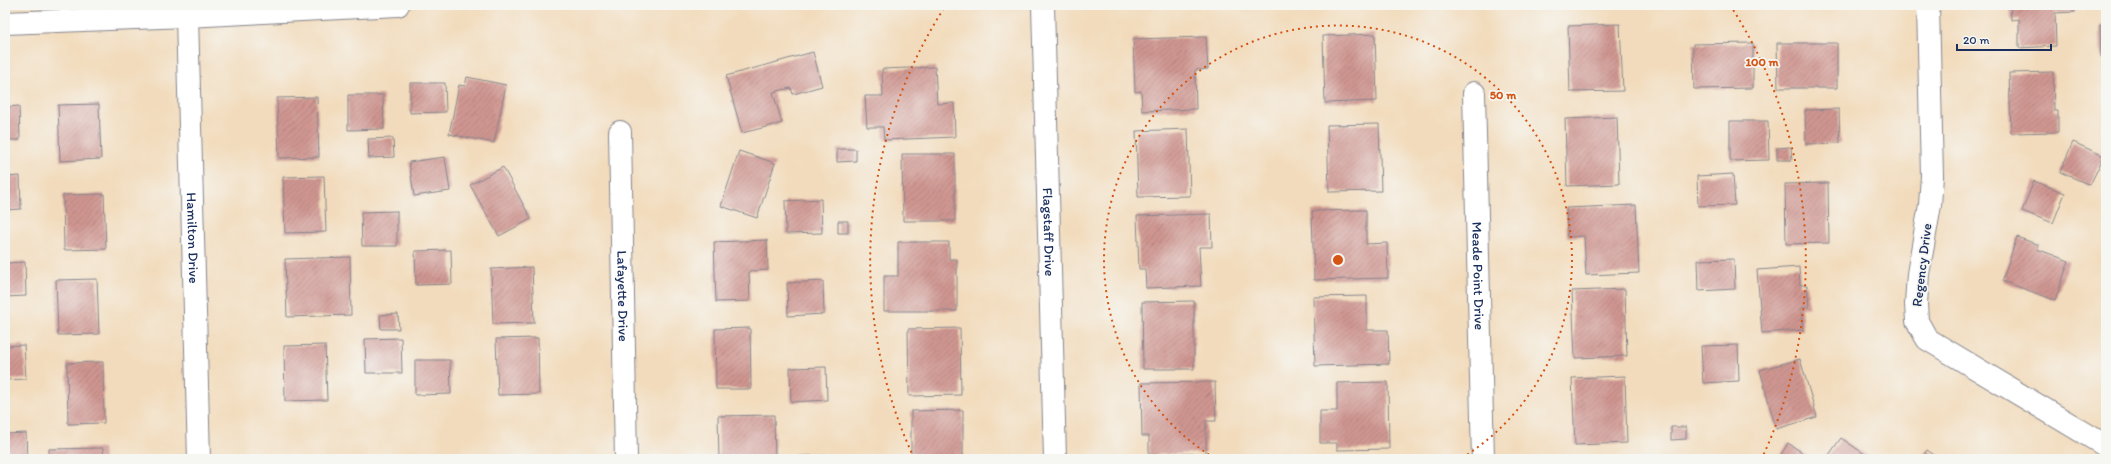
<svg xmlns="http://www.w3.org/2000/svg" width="2111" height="464" font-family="Itim,sans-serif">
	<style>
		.building { fill: url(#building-hatch) }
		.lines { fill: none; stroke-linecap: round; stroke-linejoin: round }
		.minor-casing { stroke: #86858d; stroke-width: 24 }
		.minor { stroke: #fff; stroke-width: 22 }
		.ring { fill: none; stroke: #d45514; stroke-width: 2; stroke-dasharray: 2 4 }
		.labels { text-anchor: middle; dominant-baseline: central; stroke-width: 3.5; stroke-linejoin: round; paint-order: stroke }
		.street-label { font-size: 14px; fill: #1b2f5e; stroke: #f6f6f2 }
		.centre { fill: #d45514; stroke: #f6f6f2; stroke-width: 2 }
		.ring-label { font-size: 12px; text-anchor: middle; font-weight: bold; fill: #d45514; stroke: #f6f6f2; stroke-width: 3.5; stroke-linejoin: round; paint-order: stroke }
	</style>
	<defs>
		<pattern id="building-hatch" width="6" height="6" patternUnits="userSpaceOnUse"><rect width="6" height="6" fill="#d09691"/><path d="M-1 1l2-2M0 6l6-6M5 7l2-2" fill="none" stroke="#a87b7a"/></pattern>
	</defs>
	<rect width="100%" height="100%" fill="#f6f6f2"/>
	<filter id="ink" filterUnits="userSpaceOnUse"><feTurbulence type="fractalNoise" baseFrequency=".025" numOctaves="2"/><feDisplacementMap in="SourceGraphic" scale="8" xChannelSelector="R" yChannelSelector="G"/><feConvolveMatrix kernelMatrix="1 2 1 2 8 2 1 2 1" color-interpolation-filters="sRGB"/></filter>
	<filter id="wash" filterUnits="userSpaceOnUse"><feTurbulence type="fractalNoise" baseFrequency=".012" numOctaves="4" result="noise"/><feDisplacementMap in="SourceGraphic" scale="16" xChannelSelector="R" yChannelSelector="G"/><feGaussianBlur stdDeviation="0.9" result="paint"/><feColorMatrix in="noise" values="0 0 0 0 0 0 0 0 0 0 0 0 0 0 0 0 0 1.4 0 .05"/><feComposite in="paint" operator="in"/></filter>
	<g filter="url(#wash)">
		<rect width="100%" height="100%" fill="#f2dbbc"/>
		<g id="blocks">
			<path class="building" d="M2010 5H2075V12L2055 13 2056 46 2019 48V19L2011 20Z
				M1620 24 1623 91 1570 92 1568 26Z
				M2100 25H2106V57H2101Z
				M1375 34 1377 101 1325 103 1323 36Z
				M1206 37 1208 69 1195 70 1196 109 1142 111 1141 91 1135 92 1133 39Z
				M1753 43V88L1694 89 1693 44Z
				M1777 43H1837V88H1778Z
				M813 52 822 86 793 94 791 88 773 92 782 123 742 133 726 76Z
				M935 67 937 104 954 103 955 137 884 140 883 127H867L865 96H883L882 69Z
				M2053 72 2054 111H2058V132L2011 133 2009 73Z
				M467 77 506 85 494 143 449 134 459 85 465 86Z
				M410 83H445L446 112 410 113Z
				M348 95H383L384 129 348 130Z
				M317 97 319 157 279 158 277 98Z
				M99 104 101 159 60 161 58 105Z
				M19 106 20 140H5V107Z
				M1839 109 1840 143 1806 144 1805 110Z
				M1617 117 1619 184 1567 186 1565 119Z
				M1730 121H1768L1769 160 1730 161Z
				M1379 124 1381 191 1329 192 1327 125Z
				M1188 129 1190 196 1138 197 1136 131Z
				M393 138 394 157 369 158 368 139Z
				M2073 142 2104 156 2090 185 2060 172Z
				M1791 147 1792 160H1777V148Z
				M837 149H856V161L837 162Z
				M739 151 775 163 757 218 721 206Z
				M902 154H955V221H903Z
				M445 157 450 191 414 196 409 162Z
				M503 167 531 219 499 236 470 185Z
				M1733 174 1735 205 1698 206 1697 176Z
				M20 176 21 209 5 210V177Z
				M324 176 326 232 285 233 283 177Z
				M2034 181 2065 193 2053 223 2022 211Z
				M1828 183 1829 243 1786 244 1785 184Z
				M104 194 106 249 64 250 63 195Z
				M821 199 822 233 786 234 785 201Z
				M1636 205 1639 273 1586 275 1584 236 1567 237 1566 208Z
				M1366 210V244L1387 243 1388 278 1314 280 1312 211Z
				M397 211V246H362L361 212Z
				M1211 214 1212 247H1199L1201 286 1146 288 1145 269H1139L1137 216Z
				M838 221H848V233H838Z
				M2017 237 2039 245 2037 249 2069 261 2055 300 2002 281Z
				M767 240 768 270 749 271 750 301 716 302 714 242Z
				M898 242H949V259H957V311H884V276H898Z
				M451 250 452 284 416 285 415 251Z
				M350 257 351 315 287 317 285 259Z
				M1734 259 1735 289 1699 291 1698 260Z
				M25 262 26 296 5 297V263Z
				M532 267 534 323 493 324 491 269Z
				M1799 267 1800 285H1807L1809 307 1801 308 1803 330 1762 333 1757 270Z
				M97 279 99 334 58 335 56 280Z
				M823 281 824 314 788 316 787 283Z
				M1625 289 1627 356 1575 358 1572 291Z
				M1367 296V330H1388L1389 364 1315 366 1313 297Z
				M1194 301V369H1143L1142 302Z
				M398 314 399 329H381L380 315Z
				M750 328 751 389H716L715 329Z
				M960 328 961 395 909 396 908 329Z
				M401 338 402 373H366L365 339Z
				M538 338 539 394 498 395 496 339Z
				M24 345 26 379 5 380V346Z
				M325 345 327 400 285 401 284 346Z
				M1738 345 1739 381 1703 383 1701 346Z
				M1800 359 1817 417 1776 429 1760 370Z
				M415 360H450L451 394 415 395Z
				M103 362 104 423 68 424 67 363Z
				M826 367 827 400 791 402 790 368Z
				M1625 376 1627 443 1575 445 1572 378Z
				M1215 382 1216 421H1206V453L1149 455V436H1142L1141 383Z
				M1388 382 1389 449 1337 450V443H1320V411H1337V383Z
				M963 410V459H911V411Z
				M774 415 775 459H719L718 416Z
				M1671 427H1686V439L1671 440Z
				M26 433 27 459H5V434Z
				M1841 438 1872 459H1826Z
				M1788 443 1812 459H1778Z
				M103 448 104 459H49V449Z
				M1927 450 1940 459H1921Z
				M834 455V459H798V456Z"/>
		</g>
	</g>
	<g filter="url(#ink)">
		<use href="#blocks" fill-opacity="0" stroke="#86858d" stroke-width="1"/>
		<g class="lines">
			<defs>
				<g id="minor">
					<path id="s1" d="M1043 5 1055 459"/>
					<path d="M1928 5 1932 176 1930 205 1918 274 1916 304 1917 321 1927 339 2106 446"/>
					<path id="s2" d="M187 16 199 459"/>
					<path d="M5 23 187 16 398 5"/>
					<path id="s3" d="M1474 93 1483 459"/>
					<path id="s4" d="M620 132 626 459"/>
				</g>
			</defs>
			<use href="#minor" class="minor-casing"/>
			<use href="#minor" class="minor"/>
		</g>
	</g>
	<g class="ring">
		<path d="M1214 458A234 234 0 1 1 1462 458"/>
		<path d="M914 458A468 468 0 0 1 946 5M1730 5A468 468 0 0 1 1762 458"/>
	</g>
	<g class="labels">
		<g class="street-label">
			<text stroke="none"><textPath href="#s1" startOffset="227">Flagstaff Drive</textPath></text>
			<text stroke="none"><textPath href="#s2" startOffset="222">Hamilton Drive</textPath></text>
			<text transform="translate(1922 265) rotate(-83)">Regency Drive</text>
			<text stroke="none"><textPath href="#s3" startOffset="183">Meade Point Drive</textPath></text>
			<text stroke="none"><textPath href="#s4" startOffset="164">Lafayette Drive</textPath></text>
		</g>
	</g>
	<circle cx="1338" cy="260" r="6" class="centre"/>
	<g class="ring-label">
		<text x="1762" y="66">100 m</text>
		<text x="1503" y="99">50 m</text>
	</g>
	<rect width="2111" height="464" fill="none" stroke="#f6f6f2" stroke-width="20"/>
	<path d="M1957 44v6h94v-6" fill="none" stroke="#1b2f5e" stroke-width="2"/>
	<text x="1963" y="44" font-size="12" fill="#1b2f5e" stroke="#f6f6f2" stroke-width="3" paint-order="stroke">20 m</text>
</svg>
